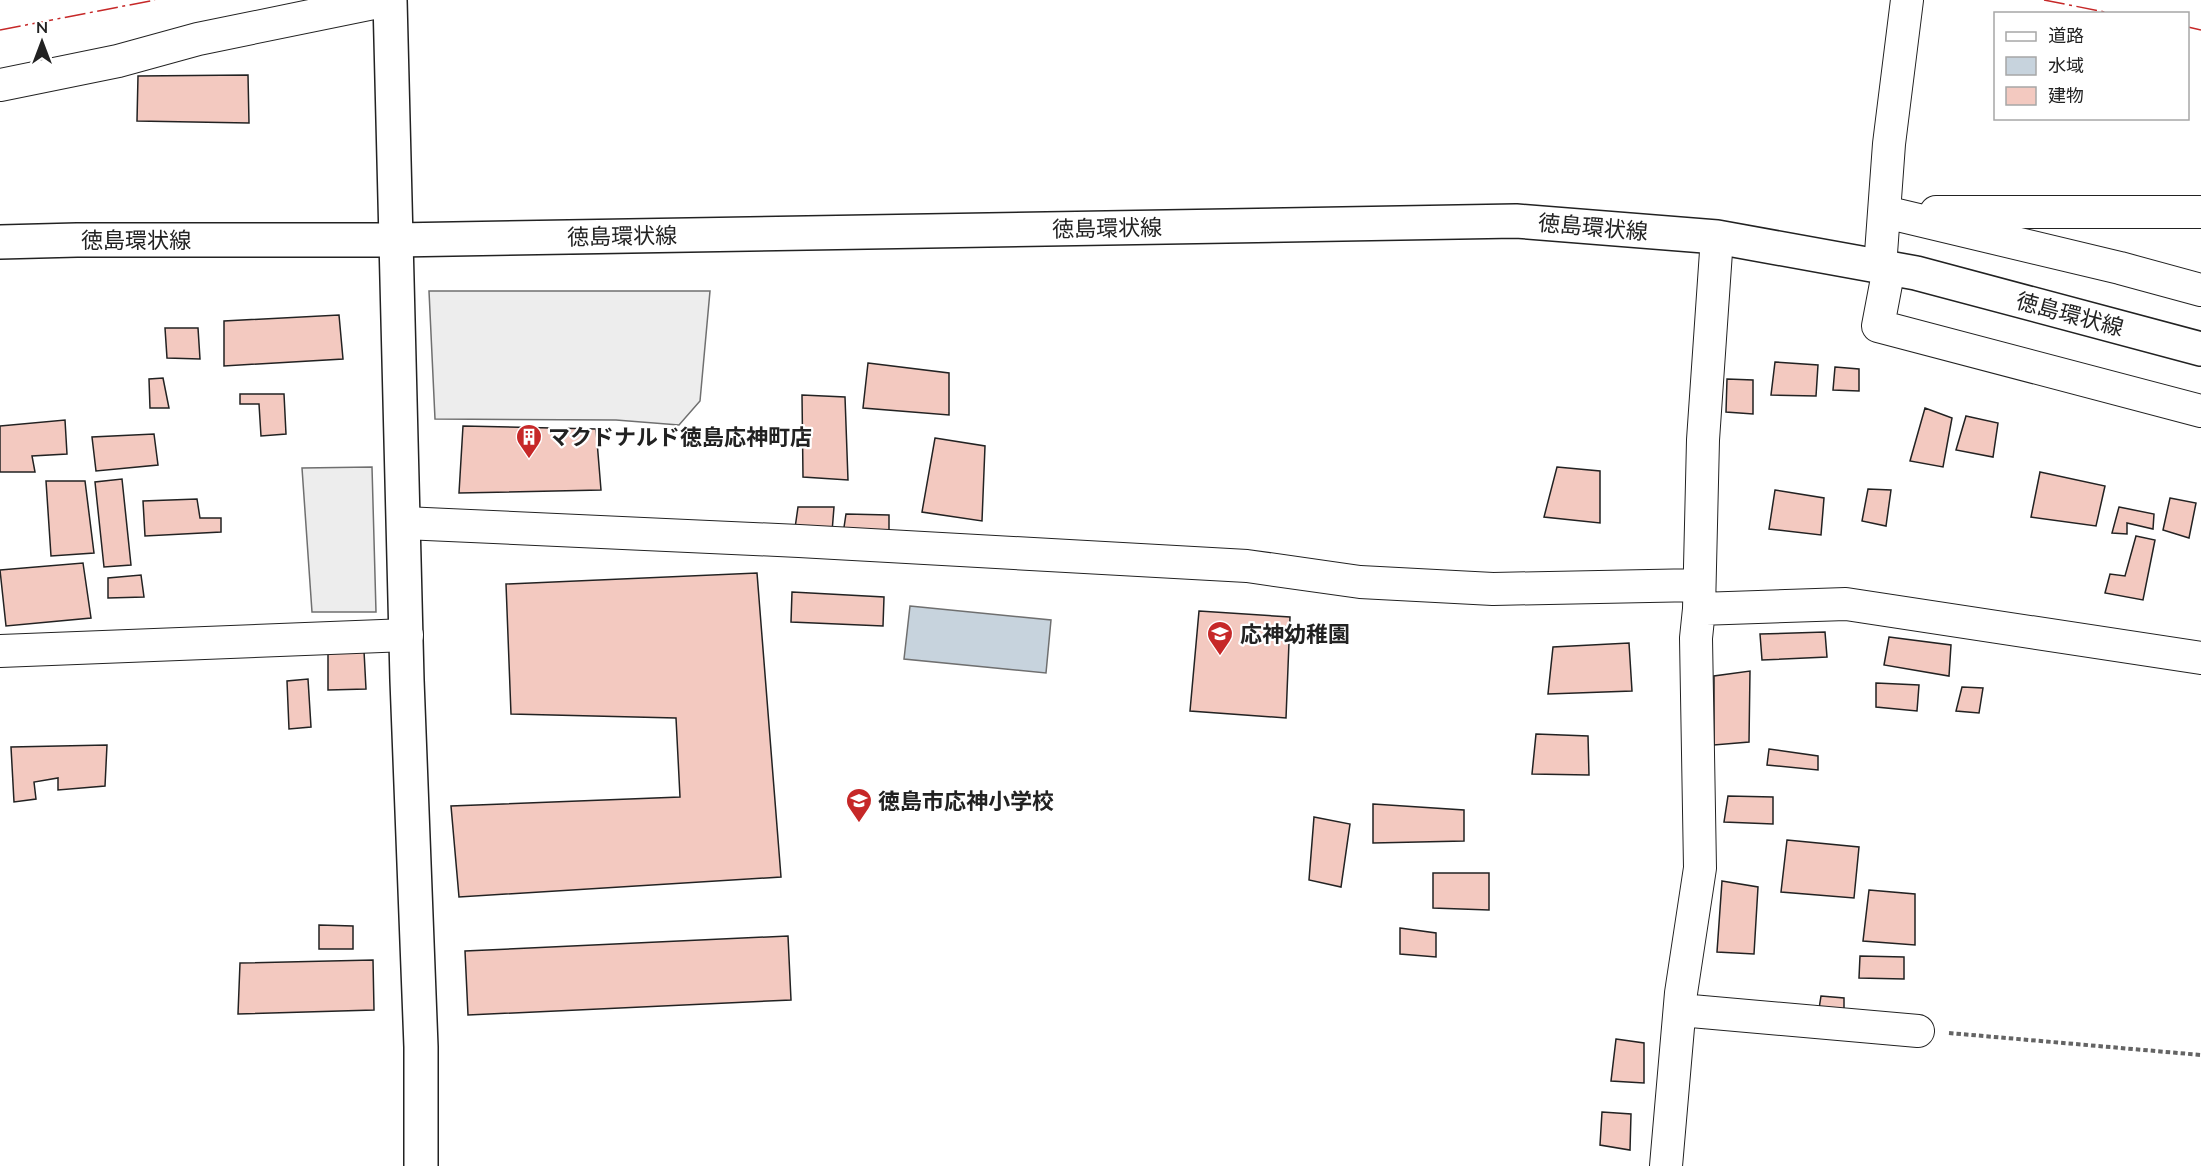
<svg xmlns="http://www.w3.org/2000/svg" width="2201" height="1166" font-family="Mulish,'Noto Sans JP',sans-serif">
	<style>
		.parking { fill: #ededed; stroke: #6f6f6f; stroke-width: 1.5 }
		.water { fill: #c7d3dd; stroke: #6f6f6f; stroke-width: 1.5 }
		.building { fill: #f3c9c0; stroke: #222; stroke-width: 1.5 }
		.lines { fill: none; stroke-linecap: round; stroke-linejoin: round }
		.minor-casing { stroke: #222; stroke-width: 34 }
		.tertiary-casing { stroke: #222; stroke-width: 36 }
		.primary-casing { stroke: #222; stroke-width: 36 }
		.path { stroke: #646464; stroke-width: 4; stroke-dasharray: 4.5 3; stroke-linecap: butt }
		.minor { stroke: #fff; stroke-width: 32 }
		.tertiary { stroke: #fff; stroke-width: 33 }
		.primary { stroke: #fff; stroke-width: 33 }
		.power { stroke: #c62828; stroke-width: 1.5; stroke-dasharray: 21 4.5 3 4.5; stroke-linecap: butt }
		.labels { text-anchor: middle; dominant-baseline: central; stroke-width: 4.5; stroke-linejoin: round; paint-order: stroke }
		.street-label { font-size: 22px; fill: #222; stroke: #fff }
		.poi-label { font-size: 22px; font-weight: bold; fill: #222; stroke: #fff; text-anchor: start }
	</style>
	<rect width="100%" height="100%" fill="#fff"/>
	<path class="parking" d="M429 291H710L700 401 679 425 616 420 435 419Z
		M372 467 376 612H312L302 468Z"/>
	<path class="water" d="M910 606 1051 620 1046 673 904 659Z"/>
	<path class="building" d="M248 75 249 123 137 121 138 76Z
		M339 315 343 359 224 366V321Z
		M165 328H198L200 359 167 358Z
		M1775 362 1818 365 1816 396 1771 395Z
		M868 363 949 373V415L863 408Z
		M1835 367 1859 369V391L1833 390Z
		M163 378 169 408H150L149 379Z
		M1727 379 1753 380V414L1726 412Z
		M240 394H284L286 434 261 436 259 404H240Z
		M802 395 845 397 848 480 803 477Z
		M1925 408 1952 418 1943 467 1910 461Z
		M1966 416 1998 423 1993 457 1956 450Z
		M65 420 67 454 32 456 35 472H0V426Z
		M463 426 596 429 601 490 459 493Z
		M154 434 158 465 96 471 92 437Z
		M935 438 985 446 982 521 922 512Z
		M1557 467 1600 471V523L1544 517Z
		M2040 472 2105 486 2096 526 2031 517Z
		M122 479 131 565 104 567 95 482Z
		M46 481H85L94 553 51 556Z
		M1868 489 1891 490 1886 526 1862 521Z
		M1775 490 1824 498 1821 535 1769 529Z
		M2170 498 2196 503 2189 538 2163 530Z
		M197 499 200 518H221V532L145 536 143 501Z
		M798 507H834L832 532 795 528Z
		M2119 507 2154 514 2153 529 2127 523V534L2112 533Z
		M846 514 889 515V536L843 534Z
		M2136 536 2155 540 2143 600 2105 593 2110 574 2125 576Z
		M83 563 91 618 6 626 0 570Z
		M757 573 781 877 459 897 451 806 680 797 676 718 511 714 506 584Z
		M141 575 144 597 108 598V578Z
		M792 592 884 597 883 626 791 622Z
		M1199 611 1290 617 1286 718 1190 711Z
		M1825 632 1827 657 1762 660 1760 634Z
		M1889 637 1951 645 1949 676 1884 665Z
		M1629 643 1632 691 1548 694 1553 647Z
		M364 651 366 689 328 690V653Z
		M1750 671 1749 742 1714 745V676Z
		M308 679 311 727 289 729 287 681Z
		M1876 683 1919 685 1917 711 1876 707Z
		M1962 687 1983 688 1979 713 1956 711Z
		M1536 734 1588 736 1589 775 1532 774Z
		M107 745 105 786 58 790V778L34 782 36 799 14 802 11 747Z
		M1769 749 1818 756V770L1767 765Z
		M1728 796 1773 797V824L1724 822Z
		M1373 804 1464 810V841L1373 843Z
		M1314 817 1350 824 1341 887 1309 880Z
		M1787 840 1859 847 1854 898 1781 892Z
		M1433 873H1489V910L1433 908Z
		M1722 881 1758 887 1754 954 1717 952Z
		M1869 890 1915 894V945L1863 941Z
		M319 925 353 926V949H319Z
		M1400 928 1436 933V957L1400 954Z
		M788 936 791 1000 468 1015 465 951Z
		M1860 956 1904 957V979L1859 978Z
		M373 960 374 1010 238 1014 240 963Z
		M1821 996 1844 998V1013L1819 1009Z
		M1616 1039 1644 1043V1083L1611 1081Z
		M1602 1112 1631 1114 1630 1150 1600 1145Z"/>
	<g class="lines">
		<defs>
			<path id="minor" d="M0 85 118 61 198 39 388 0
				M1885 212 2120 268 2201 290
				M1936 212H2201
				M1880 267 1889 144 1907 0
				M1889 268 1878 326 2201 411
				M404 523 799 541 1247 566 1360 582 1493 589 1699 585
				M1699 609 1846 604 2201 658
				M0 651 407 635
				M1680 1010 1918 1031
				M1666 1166 1681 993 1700 868 1696 638 1699 609 1703 440 1717 237"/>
			<path id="tertiary" d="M390 0 407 680 421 1047V1166"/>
			<path id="primary" d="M0 242 77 240H396L1516 221 1717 237 1916 273 2201 349"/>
		</defs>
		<use href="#minor" class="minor-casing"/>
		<use href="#tertiary" class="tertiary-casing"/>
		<use href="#primary" class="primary-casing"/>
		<path class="path" d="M1949 1033 2201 1055"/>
		<use href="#minor" class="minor"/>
		<use href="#tertiary" class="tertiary"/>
		<use href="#primary" class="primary"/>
		<path class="power" d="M2044 0 2115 14
			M2188 27 2201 30
			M0 30 155 0"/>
	</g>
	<defs>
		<symbol id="building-pin" viewBox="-11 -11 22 30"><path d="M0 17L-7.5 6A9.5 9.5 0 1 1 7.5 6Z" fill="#c62828" stroke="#fff"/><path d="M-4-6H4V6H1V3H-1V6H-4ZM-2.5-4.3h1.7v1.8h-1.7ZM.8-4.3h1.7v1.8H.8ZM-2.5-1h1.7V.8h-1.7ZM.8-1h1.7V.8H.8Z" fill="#fff"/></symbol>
		<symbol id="school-pin" viewBox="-11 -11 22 30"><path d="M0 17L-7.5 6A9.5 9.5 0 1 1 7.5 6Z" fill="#c62828" stroke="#fff"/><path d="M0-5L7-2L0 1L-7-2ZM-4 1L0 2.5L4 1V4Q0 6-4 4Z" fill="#fff"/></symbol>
	</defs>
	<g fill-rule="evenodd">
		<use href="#building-pin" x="514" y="422" width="30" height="40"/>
		<use href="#school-pin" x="1205" y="619" width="30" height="40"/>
		<use href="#school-pin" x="844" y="786" width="30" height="40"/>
	</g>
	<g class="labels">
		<g class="street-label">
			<text transform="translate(1593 227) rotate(5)">徳島環状線</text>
			<text transform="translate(1107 228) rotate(-1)">徳島環状線</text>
			<text transform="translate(622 236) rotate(-1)">徳島環状線</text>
			<text x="136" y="240">徳島環状線</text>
			<text transform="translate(2070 314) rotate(15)">徳島環状線</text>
		</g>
		<g class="poi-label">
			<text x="548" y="437">マクドナルド徳島応神町店</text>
			<text x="1240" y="634">応神幼稚園</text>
			<text x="878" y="801">徳島市応神小学校</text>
		</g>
	</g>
	<rect x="1994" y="12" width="195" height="108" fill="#ffffff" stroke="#a7a7a7" stroke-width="1.5"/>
	<rect x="2006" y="32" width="30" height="9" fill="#ffffff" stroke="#a7a7a7" stroke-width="1.5"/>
	<text x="2048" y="42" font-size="18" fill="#222222">道路</text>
	<rect x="2006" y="57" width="30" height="18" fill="#c7d3dd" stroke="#a7a7a7" stroke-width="1.5"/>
	<text x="2048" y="72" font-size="18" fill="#222222">水域</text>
	<rect x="2006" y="87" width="30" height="18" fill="#f3c9c0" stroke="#a7a7a7" stroke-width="1.5"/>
	<text x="2048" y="102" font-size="18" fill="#222222">建物</text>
	<g transform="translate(42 42)" stroke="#ffffff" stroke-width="4.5" paint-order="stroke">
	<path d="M0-4.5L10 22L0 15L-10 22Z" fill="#222222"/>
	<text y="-9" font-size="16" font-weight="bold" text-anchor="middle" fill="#222222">N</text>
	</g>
</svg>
